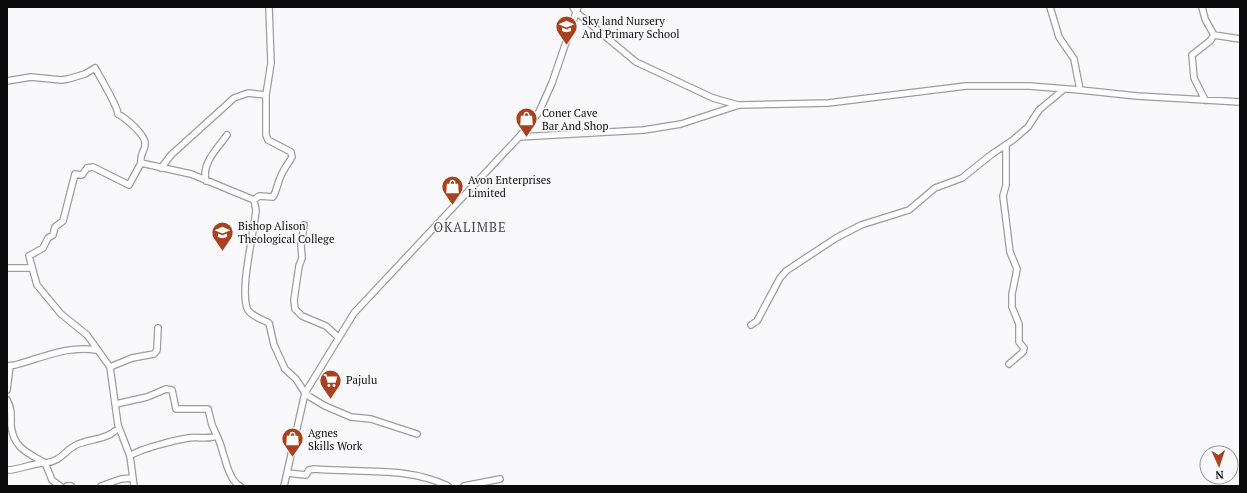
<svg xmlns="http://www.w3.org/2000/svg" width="1247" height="493" font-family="'PT Serif',serif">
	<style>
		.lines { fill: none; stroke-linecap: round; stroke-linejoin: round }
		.minor-casing { stroke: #9c9da0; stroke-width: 8 }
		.minor { stroke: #fff; stroke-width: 5.5 }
		.labels { text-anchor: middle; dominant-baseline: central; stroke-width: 3; stroke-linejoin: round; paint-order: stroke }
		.poi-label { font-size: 11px; fill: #0b0b0c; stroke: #f9f9fc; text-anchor: start }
		.quarter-label { font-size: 13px; letter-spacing: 1px; fill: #47474a; stroke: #f9f9fc }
	</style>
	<rect width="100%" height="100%" fill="#f9f9fc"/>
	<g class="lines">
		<defs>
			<path id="minor" d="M573 7 576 12 636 62 713 98 738 105
				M1050 7 1059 37 1074 59 1080 90
				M1202 7 1205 19 1214 35 1240 39
				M7 81 31 77 61 80 68 79 85 74 95 68C100 77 117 105 118 114 125 118 147 135 145 145 144 153 140 152 141 163L191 174 254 200 256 210C254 234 240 286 247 308 249 315 263 320 269 323L274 345 285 369 296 379 305 393 310 397 325 406 351 417 371 419 417 434
				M1205 100 1194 78 1192 55 1210 41 1214 35
				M519 137 644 130 681 124 739 105 828 103 966 86H1029L1080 90 1137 96 1240 102
				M1006 146V185L1003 196 1010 252 1017 269 1012 294V307L1019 324V342L1024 348 1023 352 1009 364
				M161 168 171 155 234 98 248 93 266 95
				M206 181C201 163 218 148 227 135
				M254 200 259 196 273 197C277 190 277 185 280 178 283 170 288 164 292 157L291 152 268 140 266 135V95L271 63 269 7
				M304 225 301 245 302 258 299 266 294 300 295 309 302 316 326 326 338 337
				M7 268H31
				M751 325 757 321 780 278 786 271 836 238 861 225 909 210 935 188 962 178 992 154 1013 140 1028 127 1039 110 1063 90
				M7 366 15 365C42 358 68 345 96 350
				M110 367 132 358 154 354 157 350 158 328
				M7 390 10 366
				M7 400C12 409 11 415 11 425 13 448 28 453 45 463 62 461 64 451 76 445 88 439 105 440 115 431
				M116 404 147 397 166 389 172 390 176 409H208L212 425 217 436
				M130 456C139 449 176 440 188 438 198 436 207 440 217 436 224 449 227 480 240 486
				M7 470C20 470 32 463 45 463L52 480 60 486
				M287 473 306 475 309 470 314 469C359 473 407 466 448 486
				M67 486H71
				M101 486 121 479 133 478
				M134 486 130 456 118 425 110 367 87 335 61 314 37 285 29 256 43 248 48 238 53 235 55 227 63 221 75 174 82 175 87 168 93 167 129 185 141 163
				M284 486 305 393 354 313 519 137 539 112 552 83 578 7
				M464 486 500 479"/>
		</defs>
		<use href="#minor" class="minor-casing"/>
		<use href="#minor" class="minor"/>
	</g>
	<defs>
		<symbol id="school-pin" viewBox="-11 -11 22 30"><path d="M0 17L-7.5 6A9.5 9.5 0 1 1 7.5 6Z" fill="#a84120" stroke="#f9f9fc"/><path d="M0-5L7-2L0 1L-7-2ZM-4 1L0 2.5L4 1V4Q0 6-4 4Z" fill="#fff"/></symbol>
		<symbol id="shop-pin" viewBox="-11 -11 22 30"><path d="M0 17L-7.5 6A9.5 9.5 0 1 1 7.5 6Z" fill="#a84120" stroke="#f9f9fc"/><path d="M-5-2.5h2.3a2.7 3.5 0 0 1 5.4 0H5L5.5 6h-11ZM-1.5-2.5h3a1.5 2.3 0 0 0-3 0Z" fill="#fff"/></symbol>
		<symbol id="supermarket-pin" viewBox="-11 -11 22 30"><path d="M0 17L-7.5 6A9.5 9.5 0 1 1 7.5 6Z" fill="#a84120" stroke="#f9f9fc"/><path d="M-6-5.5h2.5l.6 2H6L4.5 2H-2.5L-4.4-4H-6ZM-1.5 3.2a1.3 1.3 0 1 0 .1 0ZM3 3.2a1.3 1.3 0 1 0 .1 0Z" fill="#fff"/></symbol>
	</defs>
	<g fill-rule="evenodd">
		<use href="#school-pin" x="554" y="14" width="25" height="34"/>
		<use href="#shop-pin" x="514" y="106" width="25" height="34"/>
		<use href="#shop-pin" x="440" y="174" width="25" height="34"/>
		<use href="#school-pin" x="210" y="220" width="25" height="34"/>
		<use href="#supermarket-pin" x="318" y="368" width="25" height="34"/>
		<use href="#shop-pin" x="280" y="426" width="25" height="34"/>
	</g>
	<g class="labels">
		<g class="poi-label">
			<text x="582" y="21">Sky land Nursery<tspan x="582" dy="13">And Primary School</tspan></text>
			<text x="542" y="113">Coner Cave<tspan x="542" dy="13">Bar And Shop</tspan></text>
			<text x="468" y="180">Avon Enterprises<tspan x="468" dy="13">Limited</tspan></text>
			<text x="238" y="226">Bishop Alison<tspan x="238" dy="13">Theological College</tspan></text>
			<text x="346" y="380">Pajulu</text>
			<text x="308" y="433">Agnes<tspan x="308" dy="13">Skills Work</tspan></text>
		</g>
		<g class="quarter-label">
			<text x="470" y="227">OKALIMBE</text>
		</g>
	</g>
	<rect width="1247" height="493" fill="none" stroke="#0b0b0c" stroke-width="16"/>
	<g transform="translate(1219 465) rotate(177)"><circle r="19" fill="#f9f9fc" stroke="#9a9a9c"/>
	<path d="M0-3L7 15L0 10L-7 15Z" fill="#a84120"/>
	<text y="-6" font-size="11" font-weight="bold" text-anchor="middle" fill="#0b0b0c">N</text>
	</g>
</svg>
